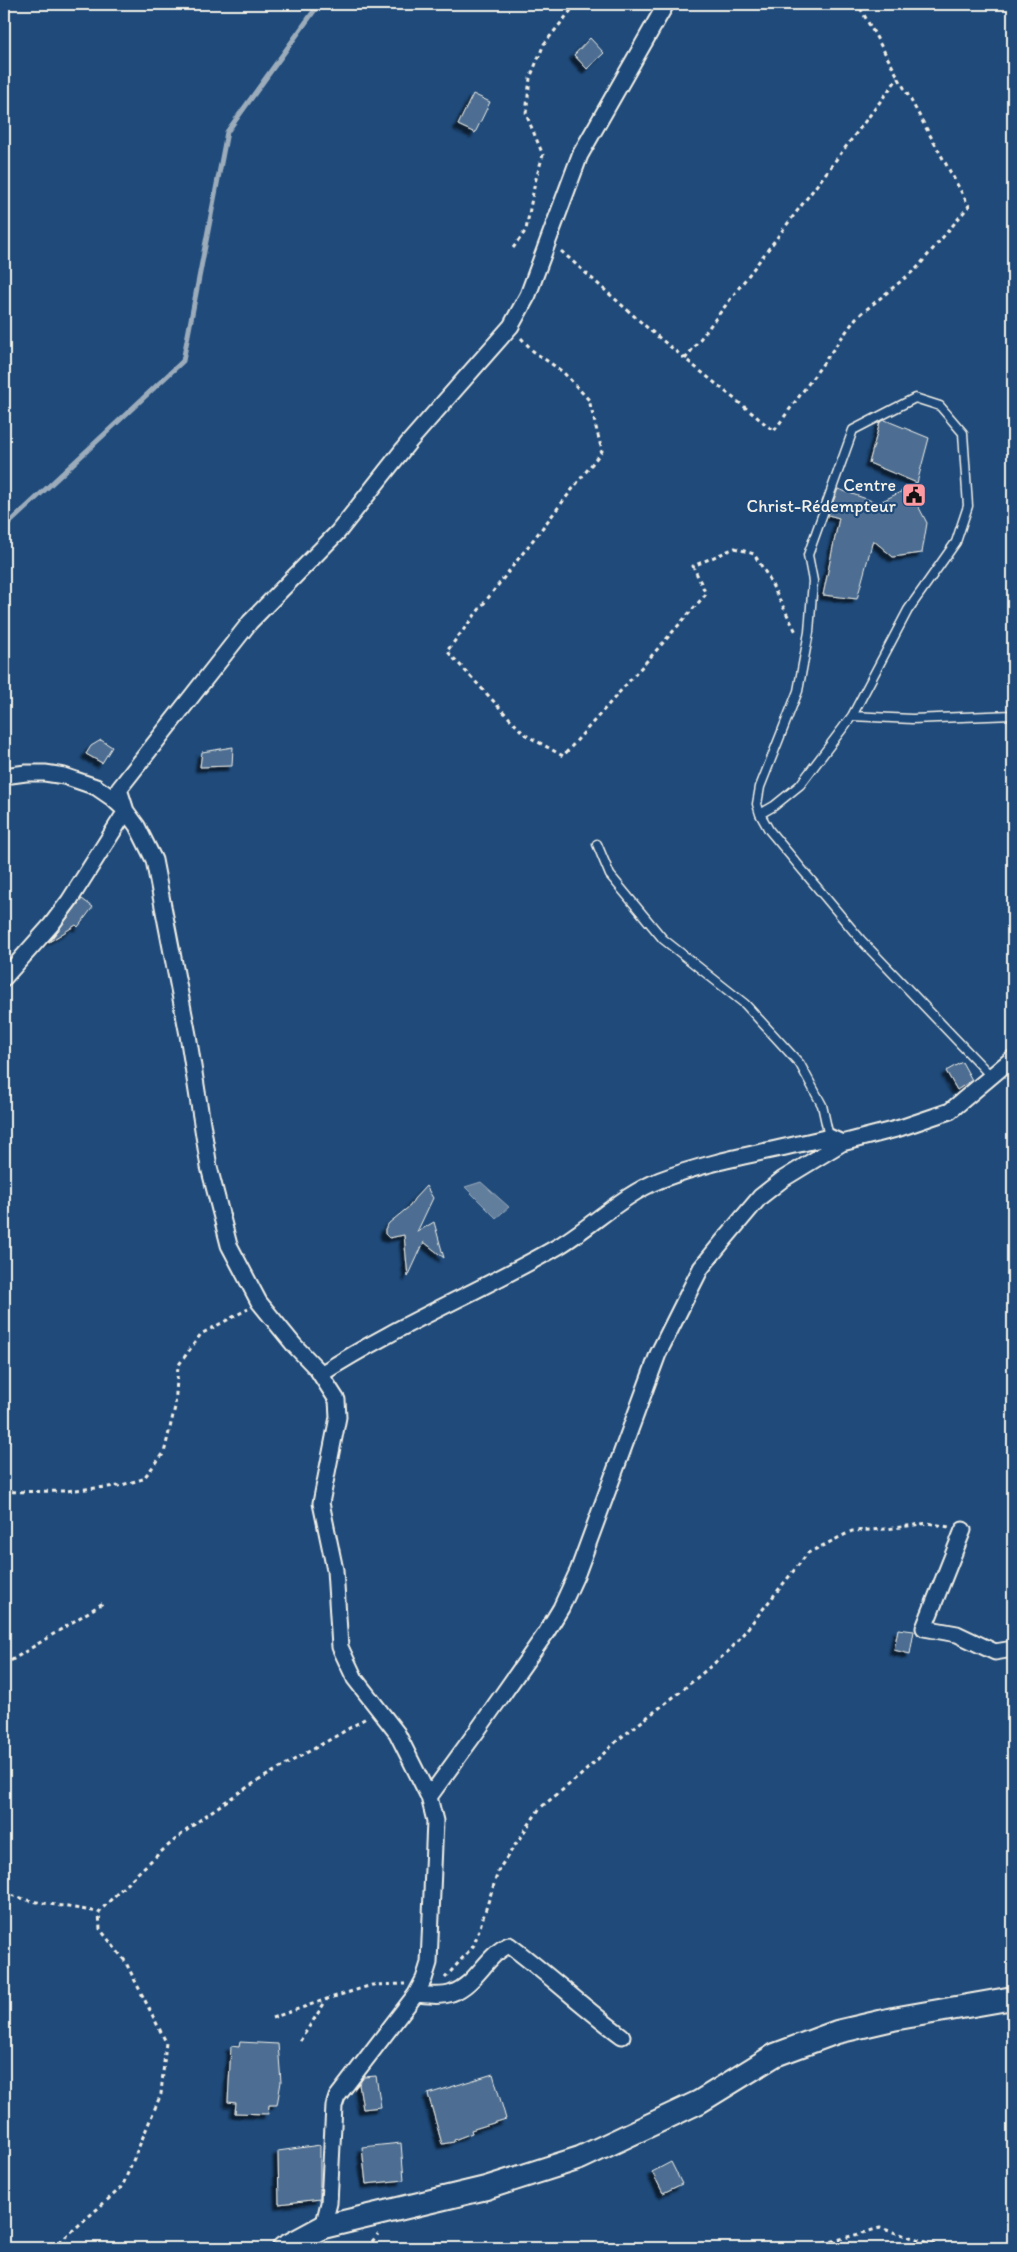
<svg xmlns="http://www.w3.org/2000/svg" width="1017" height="2252" font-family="Itim,sans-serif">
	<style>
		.water { fill: #627e9d; stroke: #9cacbb }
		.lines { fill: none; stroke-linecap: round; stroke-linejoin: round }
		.stream { stroke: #9cacbb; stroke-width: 5 }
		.building { fill: #4d6e92; stroke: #f4f1e8; filter: url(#shadow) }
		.lane-casing { stroke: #f4f1e8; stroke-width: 11 }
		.street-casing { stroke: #f4f1e8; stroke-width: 19 }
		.secondary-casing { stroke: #f4f1e8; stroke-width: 26 }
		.path { stroke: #f4f1e8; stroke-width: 3; stroke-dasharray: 4 4; stroke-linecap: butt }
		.lane { stroke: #1f4a7a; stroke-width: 8 }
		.street { stroke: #1f4a7a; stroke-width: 15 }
		.secondary { stroke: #1f4a7a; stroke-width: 22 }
		.labels { text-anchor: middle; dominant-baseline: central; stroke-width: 4.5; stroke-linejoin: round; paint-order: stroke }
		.poi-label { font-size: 18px; fill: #f4f1e8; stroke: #1f4a7a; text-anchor: end }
	</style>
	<defs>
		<filter id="shadow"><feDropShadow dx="-4.5" dy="4.5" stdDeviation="1" flood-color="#0009"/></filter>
	</defs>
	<rect width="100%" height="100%" fill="#1f4a7a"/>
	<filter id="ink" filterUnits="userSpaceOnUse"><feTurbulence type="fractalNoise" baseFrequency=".02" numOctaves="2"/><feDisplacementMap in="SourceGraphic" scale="10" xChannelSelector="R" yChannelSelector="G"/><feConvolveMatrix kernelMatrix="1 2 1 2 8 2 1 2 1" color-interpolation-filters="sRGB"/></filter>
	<g filter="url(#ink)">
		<path class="water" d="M481 1182 509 1207 496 1218 465 1187Z"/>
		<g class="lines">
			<path class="stream" d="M4 528 183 361 227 132 319 4"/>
		</g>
		<path class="building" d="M590 38 604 53 587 69 574 55Z
			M473 94 490 102 475 133 458 125Z
			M885 420 929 438 917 483 869 463 880 422Z
			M917 484 913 496 927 523 922 553 893 557 873 540 857 599 823 595 839 518 828 515 838 489 878 503Z
			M101 740 112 747 102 763 86 754 91 746Z
			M233 747 232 766 200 767 202 752Z
			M82 899 93 907 78 927 76 925 49 942Z
			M962 1062 972 1080 957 1090 946 1071Z
			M426 1186 433 1198 417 1232 434 1222 444 1258 424 1242 408 1277 404 1235 389 1238 385 1234V1229L389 1223 410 1206 414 1199Z
			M898 1629 914 1631 910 1654 894 1650Z
			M240 2042 278 2044 281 2082 277 2105H269L268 2114 235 2113 236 2103 228 2102 231 2046 239 2047Z
			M493 2074 506 2119 471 2130 472 2133 454 2140V2142L442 2144 428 2094Z
			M376 2076 381 2107 363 2109 359 2084 364 2077Z
			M401 2143 404 2180 366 2184 362 2147Z
			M320 2145V2199L279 2204 278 2151Z
			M671 2162 682 2184 663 2193 652 2172Z"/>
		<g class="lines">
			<defs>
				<path id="lane" d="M852 716 912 719 1013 715
					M760 814 757 804 760 787 798 691 809 632 813 581 808 555 853 430 915 398 940 406 963 433 968 506 956 542 908 610 852 716 800 785 774 806 760 814 769 830 861 940 991 1076
					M597 844 610 875 663 939 745 1004 800 1064 822 1105 829 1137"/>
				<path id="street" d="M4 776 26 773H45L64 776 96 787 112 798 126 811 137 826 154 860 188 1035 209 1167 229 1245 259 1302 294 1345 317 1369 337 1400 338 1417 321 1503 335 1570 340 1647 355 1679 397 1733 429 1797 435 1821 429 1963 424 1979 416 1994 337 2097 334 2106 329 2203 323 2227
					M4 978 51 925 69 901 126 811 119 789 250 622 338 532 409 442 511 326 528 295 580 155 666 4
					M321 1374C397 1325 481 1291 559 1246 592 1226 624 1194 660 1180 715 1159 773 1151 829 1137L842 1143
					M963 1530 924 1628 957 1634 995 1652 1013 1649
					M429 1797 477 1731 546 1633 561 1608 578 1571 658 1354 701 1268 723 1241 760 1197 783 1179 842 1143 900 1128 950 1111 1013 1058
					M416 1994C427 1995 442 1997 452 1993 477 1984 486 1955 509 1945 548 1974 583 2007 622 2036"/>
				<path id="secondary" d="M284 2248 323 2227 486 2188 580 2158 699 2102 775 2055 837 2032 893 2019 1013 1998"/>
			</defs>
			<use href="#lane" class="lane-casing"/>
			<use href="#street" class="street-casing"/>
			<use href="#secondary" class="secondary-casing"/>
			<path class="path" d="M513 248 526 230 535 182 543 155 526 114 530 78 544 44 572 9 578 4
				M561 251 651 331 774 431 856 318 917 268 969 206 858 4
				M521 338 533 351 563 372 589 400 602 451 447 651 524 734 563 756 706 594 693 566 735 548 754 554 767 575 797 634
				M685 359 898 78
				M4 1492 64 1491 118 1486 143 1479 164 1453 175 1407 178 1366 201 1334 248 1309
				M4 1665 103 1603
				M4 1893 31 1901 99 1912
				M445 1978 474 1945 499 1869 540 1808 581 1775 619 1739 680 1692 731 1649 808 1553 852 1531 887 1529 928 1523 949 1527
				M272 2018 327 1999
				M300 2041 327 1999 372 1985 405 1984
				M53 2248 122 2187 161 2094 166 2042 125 1961 100 1929 99 1912C137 1872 179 1833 225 1802 270 1771 320 1747 366 1718
				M367 2248 378 2234
				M808 2248 880 2228 946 2248"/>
			<use href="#lane" class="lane"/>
			<use href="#street" class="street"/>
			<use href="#secondary" class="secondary"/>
		</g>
	</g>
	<defs>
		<symbol id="civic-square" viewBox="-11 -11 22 22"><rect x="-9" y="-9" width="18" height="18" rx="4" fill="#ff9aa2" stroke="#1f4a7a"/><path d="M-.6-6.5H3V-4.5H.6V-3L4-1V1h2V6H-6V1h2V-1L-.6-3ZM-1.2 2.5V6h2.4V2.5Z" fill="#111"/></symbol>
	</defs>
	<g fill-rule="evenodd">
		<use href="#civic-square" x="900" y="481" width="28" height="28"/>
	</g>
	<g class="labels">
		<g class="poi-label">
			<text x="896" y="485">Centre<tspan x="896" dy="21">Christ-Rédempteur</tspan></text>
		</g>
	</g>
	<rect width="1017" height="2252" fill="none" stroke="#1f4a7a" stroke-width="20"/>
	<rect x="10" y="10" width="997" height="2232" fill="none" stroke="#f4f1e8" stroke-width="2" filter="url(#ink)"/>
</svg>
